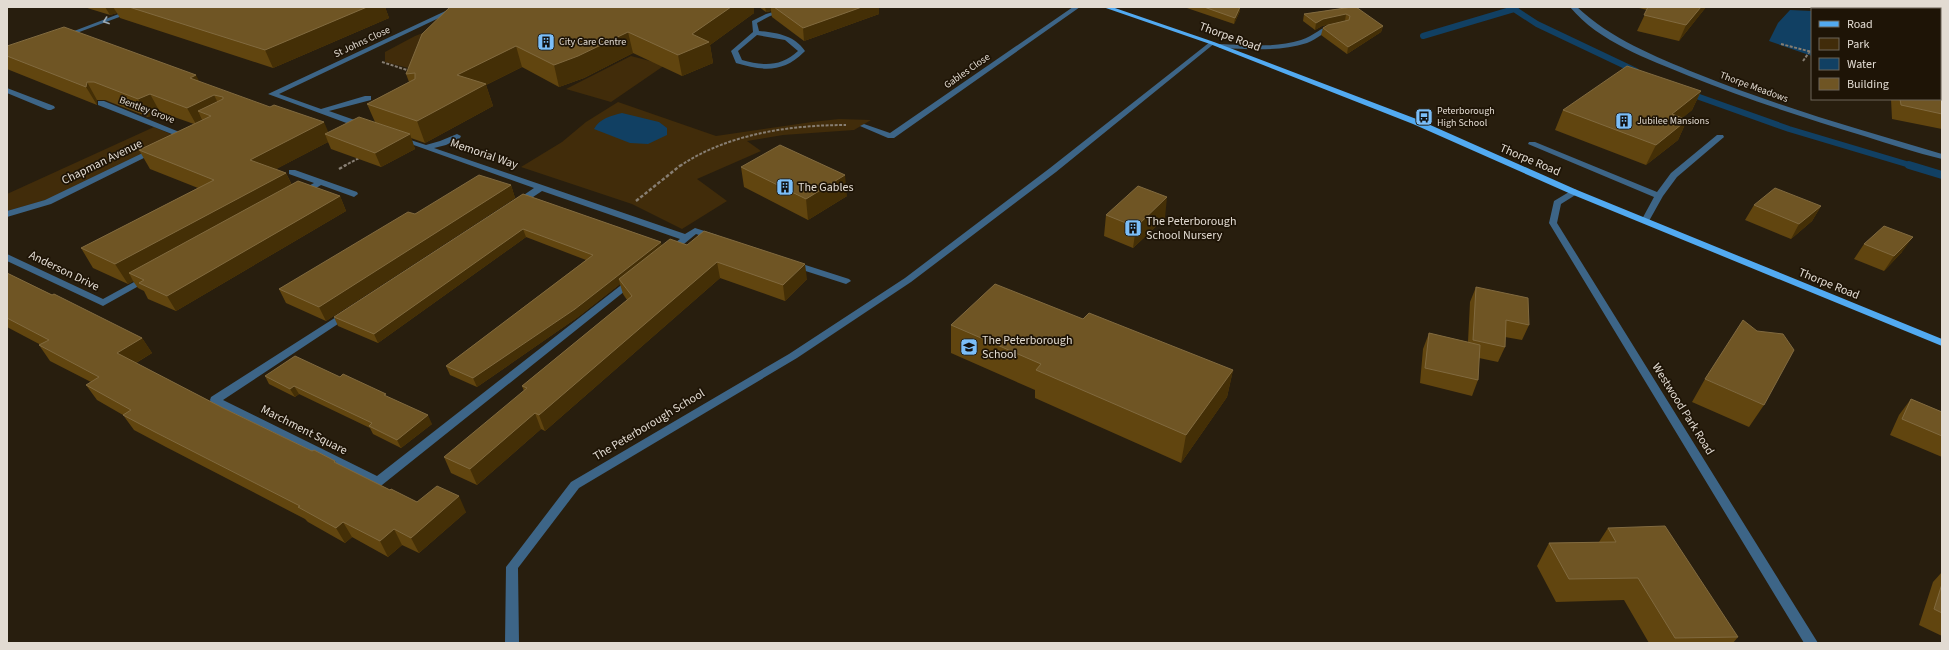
<svg xmlns="http://www.w3.org/2000/svg" width="1949" height="650" font-family="'Source Sans 3',sans-serif">
	<style>
		.green { fill: #412c0a }
		.water { fill: #114063 }
		.lines { fill: none; stroke-linecap: round; stroke-linejoin: round }
		.stream-far1 { stroke: #114063; stroke-width: 6 }
		.stream { stroke: #114063; stroke-width: 8 }
		.path-far1 { stroke: #877e72; stroke-width: 2; stroke-dasharray: 3 1.5; stroke-linecap: butt }
		.path { stroke: #877e72; stroke-width: 2.5; stroke-dasharray: 3.5 2; stroke-linecap: butt }
		.minor { fill: #3d6587; fill-rule: evenodd }
		.major { fill: #52aaf1; fill-rule: evenodd }
		.wall { fill: #61450f }
		.shaded-wall { fill: #442f06 }
		.building { fill: #6f5524; stroke: #816a3f }
		.oneway { stroke: #a0acb4 }
		.labels { text-anchor: middle; dominant-baseline: central; stroke-width: 3.5; stroke-linejoin: round; paint-order: stroke }
		.far-street-label { font-size: 10px; fill: #e2dbd2; stroke: #1e1406 }
		.far-poi-label { font-size: 10px; fill: #e2dbd2; stroke: #1e1406; text-anchor: start }
		.street-label { font-size: 12px; fill: #e2dbd2; stroke: #1e1406 }
		.poi-label { font-size: 12px; fill: #e2dbd2; stroke: #1e1406; text-anchor: start }
	</style>
	<rect width="100%" height="100%" fill="#281e0e"/>
	<path class="green" d="M459 19 416 70 385 62V52L415 36Z
		M631 56 665 65 611 102 566 89Z
		M618 102 716 136 812 122 839 119 871 120 854 130 783 135 747 141 761 151 697 179 727 201 682 229 632 204 521 167 562 142 586 122Z
		M154 127 178 137 46 200 7 211V194Z"/>
	<path class="water" d="M1790 10 1812 11V56L1769 41 1778 23Z
		M622 113 659 122 667 128V135L648 144 630 143 594 129C600 118 611 116 622 113Z"/>
	<g class="lines">
		<path class="stream-far1" d="M1516 7 1514 9 1537 24 1636 71
			M1423 36 1514 9
			M1688 93 1789 129 1913 166"/>
		<path class="stream" d="M1909 165 1942 175"/>
		<path class="path-far1" d="M1781 44 1812 52
			M1803 61 1810 51
			M382 62 410 71
			M344 166 361 157
			M680 166C727 134 790 125 846 125"/>
		<path class="path" d="M339 169 346 165
			M636 201 681 165"/>
		<path class="minor" d="M137 7H146L66 37 61 36Z
			M454 7H462L279 94 321 109 365 96H371V100L329 111 366 124V128H360L268 94Z
			M791 7H802L770 16 757 23 759 31C777 33 794 35 805 51L804 52C783 73 763 71 736 63L731 51 753 32 752 21 766 14ZM757 35 785 40 798 51C781 67 763 66 742 60L738 51Z
			M1073 7H1080L894 138H888L860 126 864 124 890 133Z
			M1570 7H1577C1611 39 1654 56 1698 74 1777 106 1860 130 1942 154V159C1916 153 1890 144 1864 136 1805 118 1746 99 1689 76 1648 59 1599 42 1570 7Z
			M1335 24 1338 26 1337 27C1325 30 1318 39 1307 43 1279 52 1249 49 1220 48L1217 46 1220 44C1247 45 1276 48 1301 40 1314 36 1320 27 1335 24Z
			M1210 42 1215 43 1056 172 911 282 797 358 579 488 518 568 519 643H505L506 567 571 482 789 354 905 278 1050 168Z
			M7 88 54 106 55 108 51 110H48L7 93Z
			M98 101H104L189 136 188 138H182L98 105Z
			M457 134 461 136 460 138 446 145 434 148 685 234 695 228 717 235 719 237 714 240 696 234 673 253H667L665 251 667 249 680 239 542 191 521 205H515L514 203 515 201 534 188 397 139 401 137 426 145 440 141Z
			M1717 135H1723L1724 137 1677 177 1663 196 1649 221 1645 224 1641 221 1654 197 1528 144 1529 142H1535L1657 192 1671 173Z
			M151 149H154L158 151 51 204 7 217V211L45 200Z
			M289 170H295L357 192 358 194 354 197 321 185 305 195H299L298 193 299 191 314 183 289 174Z
			M1574 189 1577 190 1578 192 1577 194 1561 204 1557 223 1818 643H1804L1549 223 1554 201Z
			M7 254 103 299 145 276H151L153 278 103 306 7 261Z
			M793 261 849 279 851 281 846 284 790 266 788 264Z
			M632 278 635 279 637 281 635 283 382 485 378 486 211 403 210 400 211 397 344 312H350L352 314 350 316 223 400 377 476 629 279Z"/>
		<path class="major" d="M1103 7H1112L1214 42 1419 120 1577 190 1942 339V346L1571 194 1413 124 1210 44Z"/>
	</g>
	<path class="wall" d="M84 7H385L389 18 273 68 120 18 117 13 110 15Z
		M450 7H754V13L710 45 713 63 682 76 633 53 584 78 559 87 522 67 486 85 493 106 425 143 411 138 415 149 381 167 331 149 328 142 276 169 286 173 292 185 340 196 346 211 176 311 148 299 144 291 138 288 133 281 128 284 93 268 81 248 198 188 150 169 139 150 194 124 160 112 148 117 105 100H97V105L7 69V46L199 82 328 133 375 122 367 104 409 82 406 74Z
		M759 7H879V14L804 41 772 17 771 11 766 12Z
		M1184 7H1240V11L1234 24Z
		M1352 7 1383 26 1381 32 1347 54 1321 35 1323 28 1345 21 1322 26 1315 30 1303 21 1304 14Z
		M1639 7H1706L1679 41 1637 31 1647 10 1639 8Z
		M1942 87V129L1892 119 1891 99H1940Z
		M1701 91 1692 110 1682 118 1687 120 1678 140 1646 165 1555 130 1563 110Z
		M741 167 847 196 808 220 744 187Z
		M511 185 515 198 326 321 286 303 279 289 415 214Z
		M523 194 661 242V246L687 245 807 279 785 301 720 278 545 431 541 429 477 485 451 473 444 457 524 391 522 386 627 300 623 294 620 284 578 317 477 387 450 375 446 366 586 260 526 237 378 343 338 326 334 317Z
		M1754 205 1821 206 1812 221 1791 239 1745 220Z
		M1106 215 1165 218 1133 248 1104 236Z
		M1864 244 1902 252 1884 271 1854 259Z
		M7 273 142 338 152 353 136 363 223 408 312 451 335 461 337 464 390 490 417 502 466 512 419 553 402 545 388 557 352 537 345 543 308 522 305 519 166 447 134 430 123 415 97 400 86 385 91 382 50 361 39 345H41L7 327Z
		M1476 287 1529 325 1522 340 1505 337V347L1498 362 1479 358 1478 380 1472 396 1420 383 1423 349 1429 333 1468 342 1470 302Z
		M1083 319 1233 370 1227 397 1181 463 1035 398V390L951 353V325Z
		M265 376 340 377 388 397 432 424 401 448 373 434 370 428 299 394 295 397 269 384Z
		M1705 379 1764 405 1749 427 1692 402Z
		M1911 399 1942 412V457L1890 435 1899 415Z
		M1608 528 1738 637 1733 643H1649L1624 600 1556 602 1537 566 1549 543 1599 542Z
		M1942 572V636L1919 625 1933 582Z"/>
	<path class="shaded-wall" d="M105 7H113L117 13 110 15Z
		M367 7H385L389 18 273 68 265 50Z
		M731 7H754V13L710 45 713 63 682 76 678 55 692 34Z
		M765 7H771V11L766 12Z
		M862 7H879V14L804 41 803 28Z
		M1240 7V11L1234 24 1235 18Z
		M1701 7H1706L1679 41 1686 25Z
		M1346 14 1345 21 1322 26 1315 30 1316 23 1323 19Z
		M1383 26 1381 32 1347 54 1348 47Z
		M628 32 633 53 584 78 559 87 554 65Z
		M516 46 522 67 486 85 493 106 425 143 417 121 457 75Z
		M196 75 205 93 190 78Z
		M87 82 97 100V105L86 87Z
		M1701 91 1692 110 1663 134 1672 114Z
		M150 94 160 112 148 117 138 99Z
		M214 95 223 113 211 116 198 111 203 122 197 126 187 108Z
		M1687 120 1678 140 1646 165 1656 145Z
		M324 122 330 136 325 134 328 142 259 178 250 160Z
		M410 134 415 149 381 167 375 153Z
		M286 173 295 192 129 273 133 281 128 284 115 264Z
		M845 175 847 196 808 220 806 199Z
		M511 185 515 198 326 321 319 307Z
		M340 196 346 211 176 311 167 296Z
		M1167 197 1165 218 1133 248 1136 227Z
		M1821 206 1812 221 1791 239 1799 224Z
		M523 229 526 237 378 343 374 334Z
		M1913 237 1902 252 1884 271 1894 256Z
		M661 242 663 251 619 279 620 284 578 317 477 387 473 378Z
		M717 262 720 278 545 431 539 415Z
		M805 264 807 279 785 301 783 285Z
		M142 338 152 353 127 368 117 353Z
		M1233 370 1227 397 1181 463 1186 435Z
		M294 386 299 394 295 397 290 389Z
		M535 413 541 429 477 485 470 469Z
		M428 415 432 424 401 448 397 440Z
		M459 496 466 512 419 553 411 538Z
		M343 522 352 537 345 543 336 528Z
		M394 529 402 545 388 557 380 541Z"/>
	<path class="building" d="M129 7H367L265 50Z
		M450 7H731L692 34 709 42 678 55 628 32 578 56 554 65 516 46 457 75 486 84 417 121 367 104 415 79V73L406 74 422 34Z
		M774 7H862L803 28Z
		M1204 7H1240L1235 18Z
		M1352 7H1356L1383 26 1348 47 1323 28 1328 25 1349 20 1350 16 1346 14 1323 19 1316 23 1304 14Z
		M1648 7H1701L1686 25 1644 15Z
		M64 27 196 75 190 78 270 107 274 105 324 122 250 160 286 173 115 264 81 248 214 180 139 150 211 116 198 111 223 99V97L214 95 187 108 150 94 138 99 94 82H87L86 87 7 56V46Z
		M1627 66 1701 91 1672 114 1687 120 1656 145 1563 110Z
		M1940 87H1942V114L1901 105 1900 99H1940Z
		M359 117 410 134 375 153 325 134Z
		M780 145 845 175 806 199 741 167Z
		M479 175 511 185 319 307 279 289 408 212 415 214Z
		M298 181 340 196 167 296 139 283 144 280 129 273Z
		M1138 186 1167 197 1136 227 1106 215Z
		M1775 188 1821 206 1799 224 1754 205Z
		M523 194 661 242 575 309 473 378 446 366 593 255 523 229 374 334 334 317Z
		M1884 226 1913 237 1894 256 1864 244Z
		M704 231 805 264 783 285 717 262 539 415 535 413 470 469 444 457 527 388 522 386 632 296 619 279 670 239 687 245Z
		M7 273 52 295 54 294 142 338 117 353 223 408 312 451 314 450 335 461 334 462 390 490 391 489 417 502 437 486 459 496 411 538 394 529 380 541 343 522 336 528 298 507 300 506 155 432 123 415 131 410 86 385 99 377 39 345 49 340 7 318Z
		M995 284 1083 319 1089 313 1233 370 1186 435 1036 370 1041 364 951 325Z
		M1476 287 1528 298 1529 325 1506 320 1505 347 1473 340Z
		M1743 320 1757 331 1783 334 1794 350 1764 405 1705 379Z
		M1429 333 1480 345 1478 380 1425 368Z
		M295 356 340 377 343 374 386 394 384 395 428 415 397 440 369 426 372 423 294 386 290 389 265 376Z
		M1911 399 1942 412V436L1902 419Z
		M1665 526 1738 637 1675 638 1638 578 1569 579 1549 543 1616 542 1608 528Z
		M1942 584V613L1934 609Z"/>
	<defs><path id="oneway-chevron" d="M-2-3.5L2.5 0L-2 3.5" fill="none" stroke-width="1.6" stroke-linecap="round" stroke-linejoin="round"/></defs>
	<use class="oneway" href="#oneway-chevron" transform="translate(106 21) rotate(160)"/>
	<defs>
		<symbol id="building-square" viewBox="-11 -11 22 22"><rect x="-9" y="-9" width="18" height="18" rx="4" fill="#7bbef8" stroke="#1e1406"/><path d="M-4-6H4V6H1V3H-1V6H-4ZM-2.5-4.3h1.7v1.8h-1.7ZM.8-4.3h1.7v1.8H.8ZM-2.5-1h1.7V.8h-1.7ZM.8-1h1.7V.8H.8Z" fill="#111"/></symbol>
		<symbol id="bus-square" viewBox="-11 -11 22 22"><rect x="-9" y="-9" width="18" height="18" rx="4" fill="#7bbef8" stroke="#1e1406"/><path d="M-5-6H5V4H4V6H2V4H-2V6H-4V4H-5ZM-3.5-4V0h7V-4ZM-3.5 1.2v1.5H-2V1.2ZM2 1.2v1.5H3.5V1.2Z" fill="#111"/></symbol>
		<symbol id="school-square" viewBox="-11 -11 22 22"><rect x="-9" y="-9" width="18" height="18" rx="4" fill="#7bbef8" stroke="#1e1406"/><path d="M0-5L7-2L0 1L-7-2ZM-4 1L0 2.5L4 1V4Q0 6-4 4Z" fill="#111"/></symbol>
	</defs>
	<g fill-rule="evenodd">
		<use href="#building-square" x="536" y="32" width="20" height="20"/>
		<use href="#bus-square" x="1414" y="107" width="20" height="20"/>
		<use href="#building-square" x="1614" y="111" width="20" height="20"/>
		<use href="#building-square" x="775" y="177" width="20" height="20"/>
		<use href="#building-square" x="1123" y="218" width="20" height="20"/>
		<use href="#school-square" x="959" y="337" width="20" height="20"/>
	</g>
	<g class="labels">
		<g class="far-street-label">
			<text transform="translate(362 42) rotate(-25)">St Johns Close</text>
			<text transform="translate(967 71) rotate(-35)">Gables Close</text>
			<text transform="translate(1754 87) rotate(20)">Thorpe Meadows</text>
			<text transform="translate(147 110) rotate(21)">Bentley Grove</text>
		</g>
		<g class="far-poi-label">
			<text x="559" y="42">City Care Centre</text>
			<text x="1437" y="111">Peterborough<tspan x="1437" dy="12">High School</tspan></text>
			<text x="1637" y="121">Jubilee Mansions</text>
		</g>
		<g class="street-label">
			<text transform="translate(1230 37) rotate(20)">Thorpe Road</text>
			<text transform="translate(484 154) rotate(19)">Memorial Way</text>
			<text transform="translate(1530 160) rotate(23)">Thorpe Road</text>
			<text transform="translate(102 162) rotate(-26)">Chapman Avenue</text>
			<text transform="translate(64 271) rotate(26)">Anderson Drive</text>
			<text transform="translate(1829 284) rotate(22)">Thorpe Road</text>
			<text transform="translate(1683 409) rotate(58)">Westwood Park Road</text>
			<text transform="translate(649 425) rotate(-31)">The Peterborough School</text>
			<text transform="translate(304 430) rotate(27)">Marchment Square</text>
		</g>
		<g class="poi-label">
			<text x="798" y="187">The Gables</text>
			<text x="1146" y="221">The Peterborough<tspan x="1146" dy="14">School Nursery</tspan></text>
			<text x="982" y="340">The Peterborough<tspan x="982" dy="14">School</tspan></text>
		</g>
	</g>
	<rect width="1949" height="650" fill="none" stroke="#e2dbd2" stroke-width="16"/>
	<rect x="1811" y="8" width="130" height="92" fill="#1e1406" stroke="#6c6458"/>
	<rect x="1819" y="21" width="20" height="6" fill="#52aaf1" stroke="#6c6458"/>
	<text x="1847" y="28" font-size="12" fill="#e2dbd2">Road</text>
	<rect x="1819" y="38" width="20" height="12" fill="#412c0a" stroke="#6c6458"/>
	<text x="1847" y="48" font-size="12" fill="#e2dbd2">Park</text>
	<rect x="1819" y="58" width="20" height="12" fill="#114063" stroke="#6c6458"/>
	<text x="1847" y="68" font-size="12" fill="#e2dbd2">Water</text>
	<rect x="1819" y="78" width="20" height="12" fill="#6f5524" stroke="#6c6458"/>
	<text x="1847" y="88" font-size="12" fill="#e2dbd2">Building</text>
</svg>
